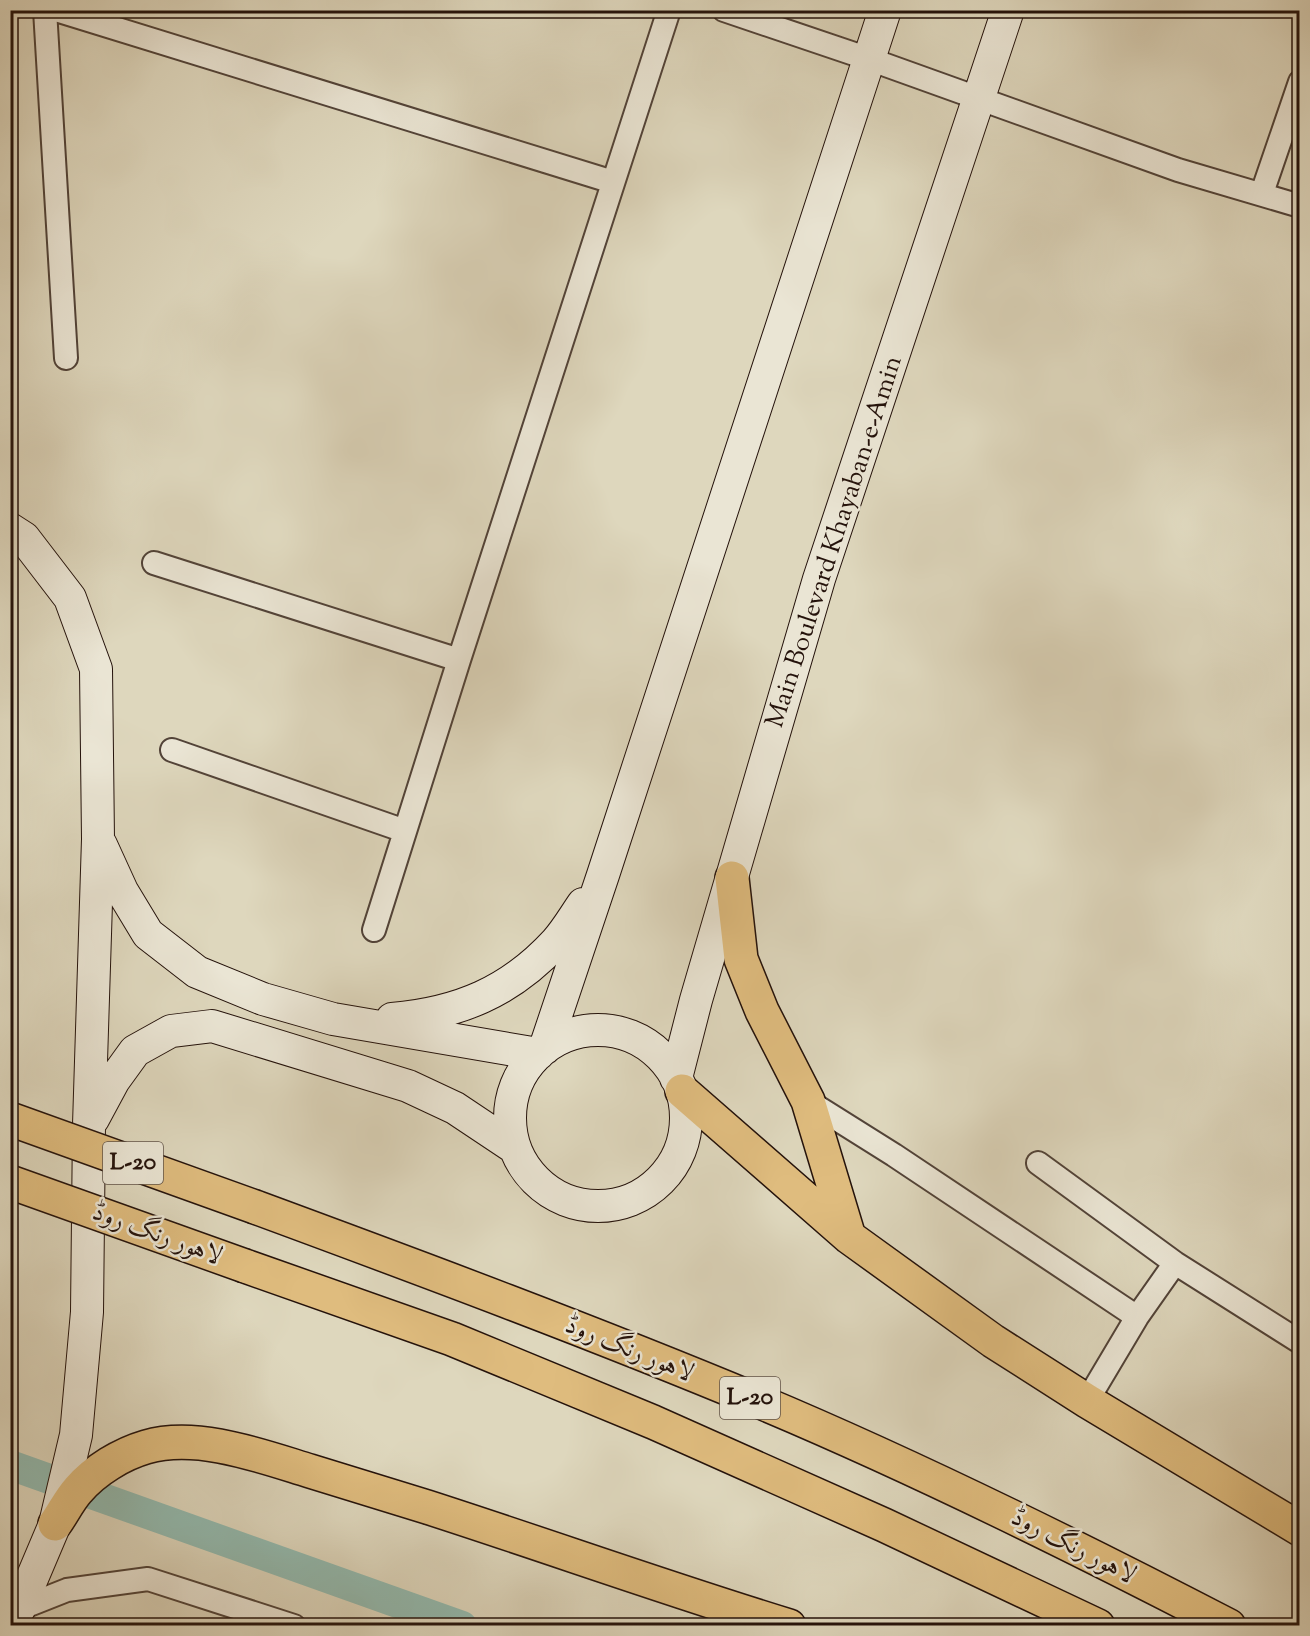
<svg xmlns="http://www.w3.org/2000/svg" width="1310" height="1636" font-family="'Sorts Mill Goudy',Amiri,serif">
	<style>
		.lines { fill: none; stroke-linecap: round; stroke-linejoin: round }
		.canal { stroke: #93baaf; stroke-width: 30 }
		.street-casing { stroke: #524338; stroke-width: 26 }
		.secondary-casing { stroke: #24120b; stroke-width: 34 }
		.highway-casing { stroke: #24120b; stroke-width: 36 }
		.street { stroke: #eae5d4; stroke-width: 22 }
		.secondary { stroke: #eae5d4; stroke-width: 32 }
		.highway { stroke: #dfbc7e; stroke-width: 33 }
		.highway-bridge-casing { stroke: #24120b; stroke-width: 36; stroke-linecap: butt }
		.highway-bridge { stroke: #dfbc7e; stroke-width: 33 }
		.labels { text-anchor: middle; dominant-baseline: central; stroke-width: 5; stroke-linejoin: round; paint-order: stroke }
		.shield { fill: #eae5d4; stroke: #5f5147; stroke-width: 1.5 }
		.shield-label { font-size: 24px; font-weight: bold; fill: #24120b }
		.street-label { font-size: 26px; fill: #24120b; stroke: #eae5d4 }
	</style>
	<rect width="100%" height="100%" fill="#ded7bd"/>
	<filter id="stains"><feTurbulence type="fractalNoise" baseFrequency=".00333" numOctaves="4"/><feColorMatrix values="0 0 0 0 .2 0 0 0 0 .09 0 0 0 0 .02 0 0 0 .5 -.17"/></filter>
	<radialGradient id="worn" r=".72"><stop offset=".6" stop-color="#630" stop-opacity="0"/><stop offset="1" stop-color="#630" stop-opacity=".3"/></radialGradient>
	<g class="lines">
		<path class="canal" d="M10 1465 462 1626"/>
		<defs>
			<path id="street" d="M45 10 66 358
				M56 10 613 182
				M724 10 869 59 1178 170 1300 206
				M1262 193 1300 82
				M154 563 459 660
				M172 750 405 831
				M374 930 459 660 669 10
				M808 1101 894 1155 1137 1317
				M1038 1163 1175 1263 1300 1342
				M1087 1401 1137 1317 1175 1263
				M19 1609 67 1590 148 1579 294 1626"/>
			<path id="secondary" d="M10 529 24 538 70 598 96 669 98 839 89 1125 87 1312 76 1435 55 1524 19 1609 10 1616
				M101 845 122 891 148 934 197 972 263 999 333 1019 538 1054
				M392 1019C459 1013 510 992 556 942 566 931 574 917 583 904
				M510 1118a88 88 0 1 1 176 0a88 88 0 1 1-176 0Z
				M545 1048 603 875 885 10
				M676 1078 696 1000 819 579 1008 10
				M93 1119 114 1080 135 1051 171 1031 212 1026 408 1086 455 1108 515 1148"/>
			<path id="highway" d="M732 878 741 959 762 1011 808 1101 849 1237
				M682 1091 849 1237 993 1341 1087 1401 1300 1529
				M255 1207C423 1269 592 1332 758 1401 918 1468 1075 1546 1229 1626
				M245 1266 452 1339 653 1422 884 1525 1098 1626
				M55 1524C63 1513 69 1500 78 1490 95 1470 122 1454 146 1447 197 1432 261 1456 310 1471 349 1483 388 1495 427 1507 548 1546 668 1589 789 1626"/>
		</defs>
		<use href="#street" class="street-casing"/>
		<use href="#secondary" class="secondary-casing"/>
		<use href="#highway" class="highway-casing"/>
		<use href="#street" class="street"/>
		<use href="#secondary" class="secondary"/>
		<use href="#highway" class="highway"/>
		<defs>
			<path id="highway-bridge" d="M10 1119 255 1207
				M10 1182 245 1266"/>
		</defs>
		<use href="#highway-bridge" class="highway-bridge-casing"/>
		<use href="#highway-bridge" class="highway-bridge"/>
	</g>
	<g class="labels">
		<g class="shield">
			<rect x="103" y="1142" width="60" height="42" rx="4.5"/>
			<rect x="720" y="1377" width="60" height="42" rx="4.5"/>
		</g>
		<g class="shield-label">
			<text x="133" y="1163">L-20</text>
			<text x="750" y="1398">L-20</text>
		</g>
		<g class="street-label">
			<text transform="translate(835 542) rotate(-72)">Main Boulevard Khayaban-e-Amin</text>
			<text transform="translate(157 1235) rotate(20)">لاہور رنگ روڈ</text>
			<text transform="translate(629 1350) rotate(22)">لاہور رنگ روڈ</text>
			<text transform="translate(1073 1547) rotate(27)">لاہور رنگ روڈ</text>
		</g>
	</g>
	<rect width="1310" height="1636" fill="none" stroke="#ded7bd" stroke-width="36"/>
	<rect x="12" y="12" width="1286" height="1612" fill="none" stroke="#24120b" stroke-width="3"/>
	<rect x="18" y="18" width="1274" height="1600" fill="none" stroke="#24120b" stroke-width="1.5"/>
	<rect width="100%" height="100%" filter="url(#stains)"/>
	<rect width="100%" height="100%" fill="url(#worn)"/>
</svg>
